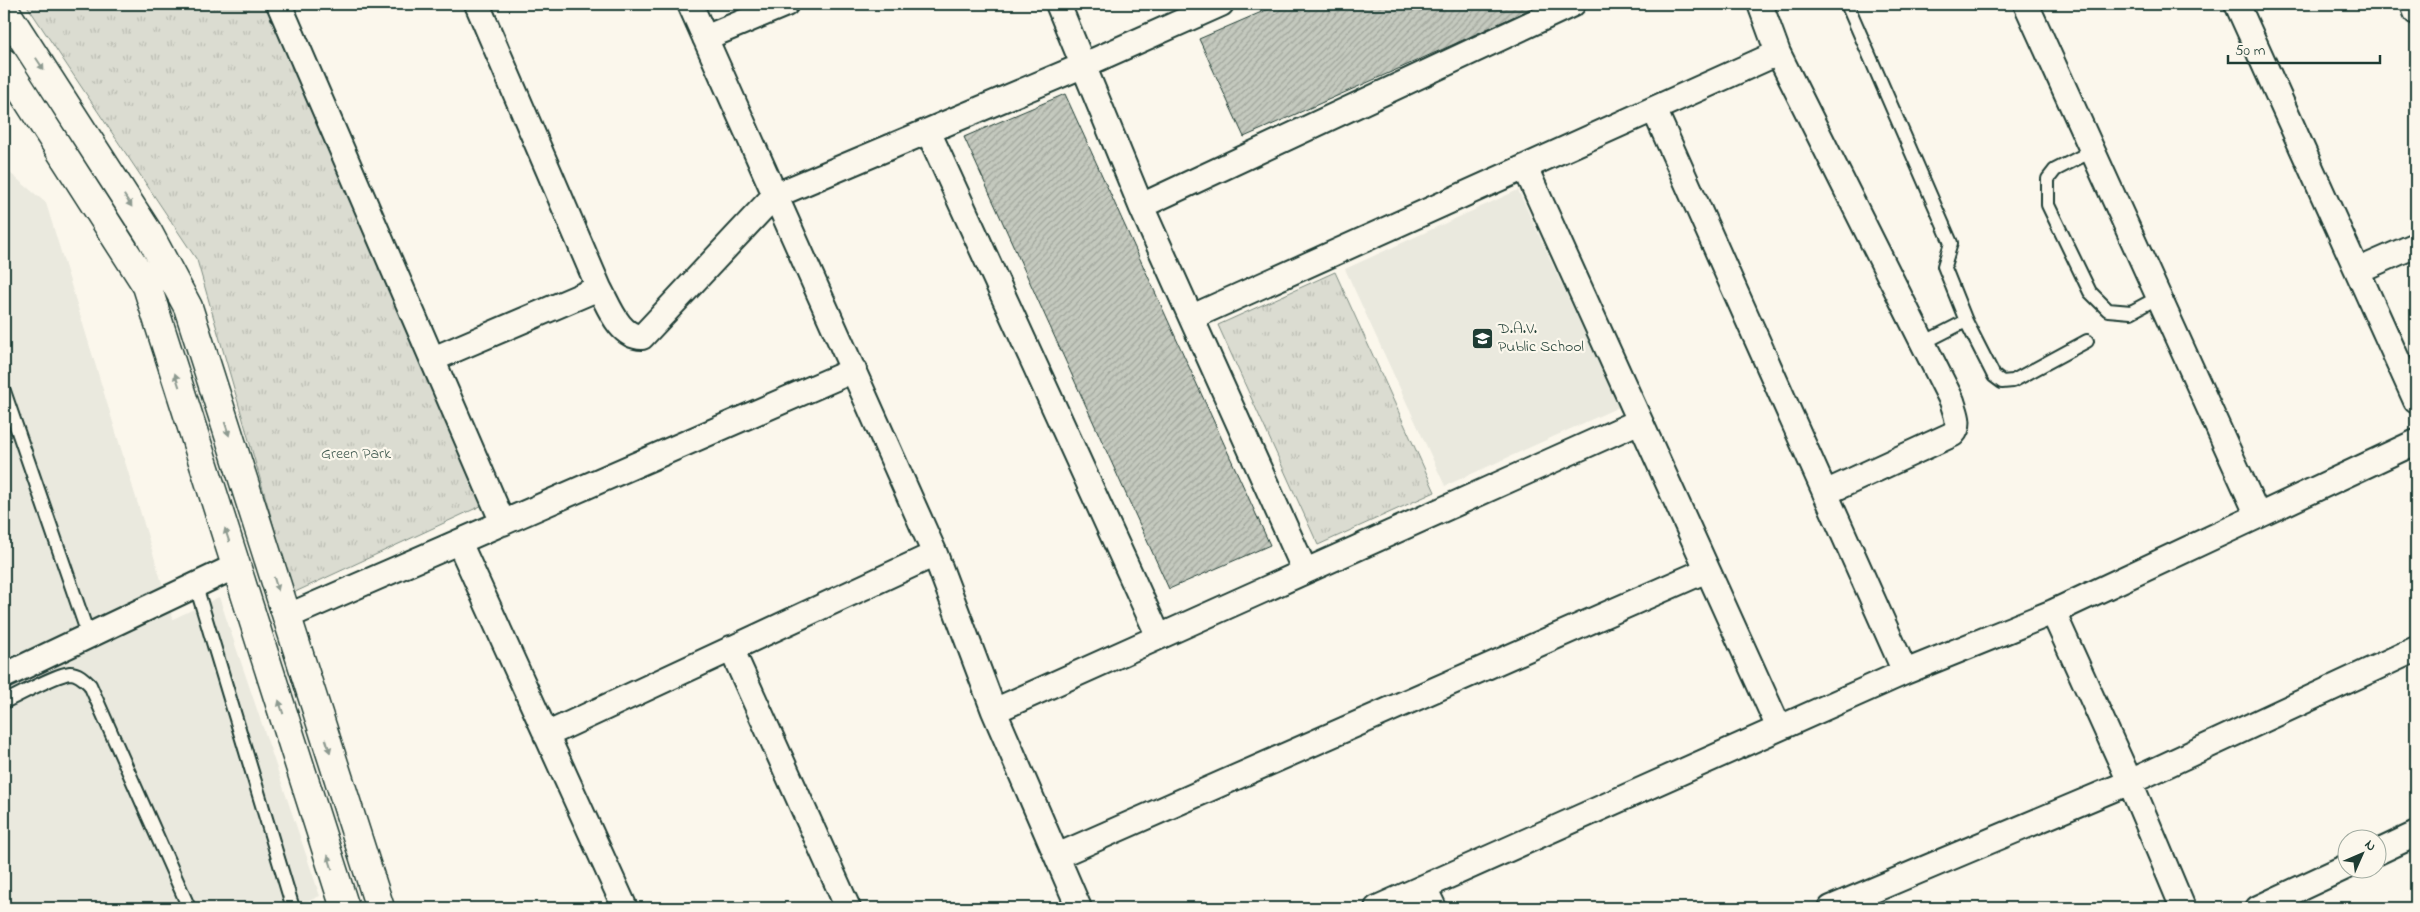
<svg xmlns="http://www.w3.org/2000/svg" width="2420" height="912" font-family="'Indie Flower',sans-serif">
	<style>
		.built { fill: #eae9de }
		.grass { fill: url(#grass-tufts); stroke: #7d8c82 }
		.building { fill: url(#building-hatch); stroke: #1f3d34 }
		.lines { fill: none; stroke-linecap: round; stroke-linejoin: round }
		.service-casing { stroke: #1f3d34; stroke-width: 16 }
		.minor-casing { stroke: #1f3d34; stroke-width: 28 }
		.tertiary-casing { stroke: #1f3d34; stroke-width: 31 }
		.service { stroke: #fbf7ec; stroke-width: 12 }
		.minor { stroke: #fbf7ec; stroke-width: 24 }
		.tertiary { stroke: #fbf7ec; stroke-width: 28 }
		.oneway { fill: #8d9a90 }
		.labels { text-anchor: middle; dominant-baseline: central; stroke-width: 4.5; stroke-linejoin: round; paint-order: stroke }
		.poi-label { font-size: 16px; fill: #1f3d34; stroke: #fbf7ec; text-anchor: start }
		.park-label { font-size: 16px; fill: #455d53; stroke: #fbf7ec }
	</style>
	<defs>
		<pattern id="grass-tufts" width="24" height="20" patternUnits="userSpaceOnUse" patternTransform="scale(1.25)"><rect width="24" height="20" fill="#dbdcd1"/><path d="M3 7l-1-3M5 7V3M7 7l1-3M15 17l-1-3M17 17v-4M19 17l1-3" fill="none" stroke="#bcbeb4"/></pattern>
		<pattern id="building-hatch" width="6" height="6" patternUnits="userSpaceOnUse" patternTransform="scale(1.25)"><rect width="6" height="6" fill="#c4c9be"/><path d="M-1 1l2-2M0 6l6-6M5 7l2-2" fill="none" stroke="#9fa49b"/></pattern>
	</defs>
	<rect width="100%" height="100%" fill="#fbf7ec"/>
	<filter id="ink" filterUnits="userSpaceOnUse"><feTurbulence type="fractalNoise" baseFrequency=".02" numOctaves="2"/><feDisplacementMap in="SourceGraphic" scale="10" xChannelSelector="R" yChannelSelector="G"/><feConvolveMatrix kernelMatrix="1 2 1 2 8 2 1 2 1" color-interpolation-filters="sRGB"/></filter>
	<g filter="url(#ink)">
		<path class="built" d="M4 168 46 203 173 619 219 597 320 896 293 908H4Z
			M1518 190 1619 407 1445 486 1345 269Z"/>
		<path class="grass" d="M26 4H267L485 504 293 593 197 260Z
			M1335 272 1435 492 1318 545 1218 325Z"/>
		<path class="building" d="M1280 4H1541L1450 46 1244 137 1199 39Z
			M1065 94 1270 545 1169 589 964 137Z"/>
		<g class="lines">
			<defs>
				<path id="service" d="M1847 4 1951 243 1944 266 1966 321 1923 343
					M2092 151 2055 170 2048 179V205L2090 292 2108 310 2131 312 2159 297
					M1966 321 1994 376 2002 382 2013 381 2087 341
					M4 391 89 637
					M196 586 293 908
					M4 702C20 695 54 675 70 673 79 673 85 680 90 685L189 908"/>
				<path id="minor" d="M279 4 503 523
					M477 4 599 288C609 306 619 337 642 337L774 196 1082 66 1221 4
					M690 4 935 554 994 711 1079 908
					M1058 4 1141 206 1305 571
					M1760 4 1778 53 1952 401C1955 412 1962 424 1953 434L1825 493
					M2026 4 2258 516
					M2237 4 2416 401
					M2413 4 2416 12
					M705 38 786 4
					M1654 109 1905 672
					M928 131 1159 637
					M1525 167 1779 728
					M1141 206 1573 4
					M2359 270 2416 245
					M1192 317 1778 53
					M433 359 599 288
					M459 542 625 908
					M2053 612 2130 782 2183 908
					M286 617 854 370
					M731 648 848 908
					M4 676 236 566
					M994 711 1640 421
					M546 735 935 554
					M2378 852 2416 834
					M1057 856 1707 570
					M1424 887 1434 908
					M1377 908 1905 672 2053 612 2416 442
					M1831 908 2130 782 2416 649
					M2258 908 2348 866"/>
				<path id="tertiary" d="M4 9 149 234 188 307 380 908
					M4 63 147 286 345 908"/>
			</defs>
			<use href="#service" class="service-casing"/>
			<use href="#minor" class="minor-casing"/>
			<use href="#tertiary" class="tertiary-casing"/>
			<use href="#service" class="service"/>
			<use href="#minor" class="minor"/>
			<use href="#tertiary" class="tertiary"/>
		</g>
		<defs><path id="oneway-solid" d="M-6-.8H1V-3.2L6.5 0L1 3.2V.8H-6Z" transform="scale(1.25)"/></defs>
		<g class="oneway">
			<use href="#oneway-solid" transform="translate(40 64) rotate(57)"/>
			<use href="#oneway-solid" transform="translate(128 201) rotate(57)"/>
			<use href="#oneway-solid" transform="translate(177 380) rotate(-108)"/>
			<use href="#oneway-solid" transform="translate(227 429) rotate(72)"/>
			<use href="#oneway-solid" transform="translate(227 535) rotate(-108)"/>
			<use href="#oneway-solid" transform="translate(276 584) rotate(72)"/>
			<use href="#oneway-solid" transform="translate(281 707) rotate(-108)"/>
			<use href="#oneway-solid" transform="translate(328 746) rotate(72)"/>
			<use href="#oneway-solid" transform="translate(330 862) rotate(-108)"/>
		</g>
	</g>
	<defs>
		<symbol id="school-square" viewBox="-11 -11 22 22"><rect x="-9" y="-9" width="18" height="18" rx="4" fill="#1f3d34" stroke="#fbf7ec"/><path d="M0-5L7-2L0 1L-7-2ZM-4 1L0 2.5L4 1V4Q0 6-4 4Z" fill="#fff"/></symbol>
	</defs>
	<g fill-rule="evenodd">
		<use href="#school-square" x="1470" y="326" width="25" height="25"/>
	</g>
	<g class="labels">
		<g class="poi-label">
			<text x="1498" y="329">D.A.V.<tspan x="1498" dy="18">Public School</tspan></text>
		</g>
		<g class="park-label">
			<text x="356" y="454">Green Park</text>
		</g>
	</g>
	<rect width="2420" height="912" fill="none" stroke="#fbf7ec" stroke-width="20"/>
	<rect x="10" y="10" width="2400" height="892" fill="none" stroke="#1f3d34" stroke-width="2" filter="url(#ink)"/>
	<g transform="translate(2362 854) rotate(45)"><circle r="24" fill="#fbf7ec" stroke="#a3ada2"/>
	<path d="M0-4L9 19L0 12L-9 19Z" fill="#1f3d34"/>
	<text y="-8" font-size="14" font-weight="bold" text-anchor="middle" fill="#1f3d34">N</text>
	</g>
	<path d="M2228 55v8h152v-8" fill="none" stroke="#1f3d34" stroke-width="2.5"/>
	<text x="2235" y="55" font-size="15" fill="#1f3d34" stroke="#fbf7ec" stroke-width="4" paint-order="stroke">50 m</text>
</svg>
